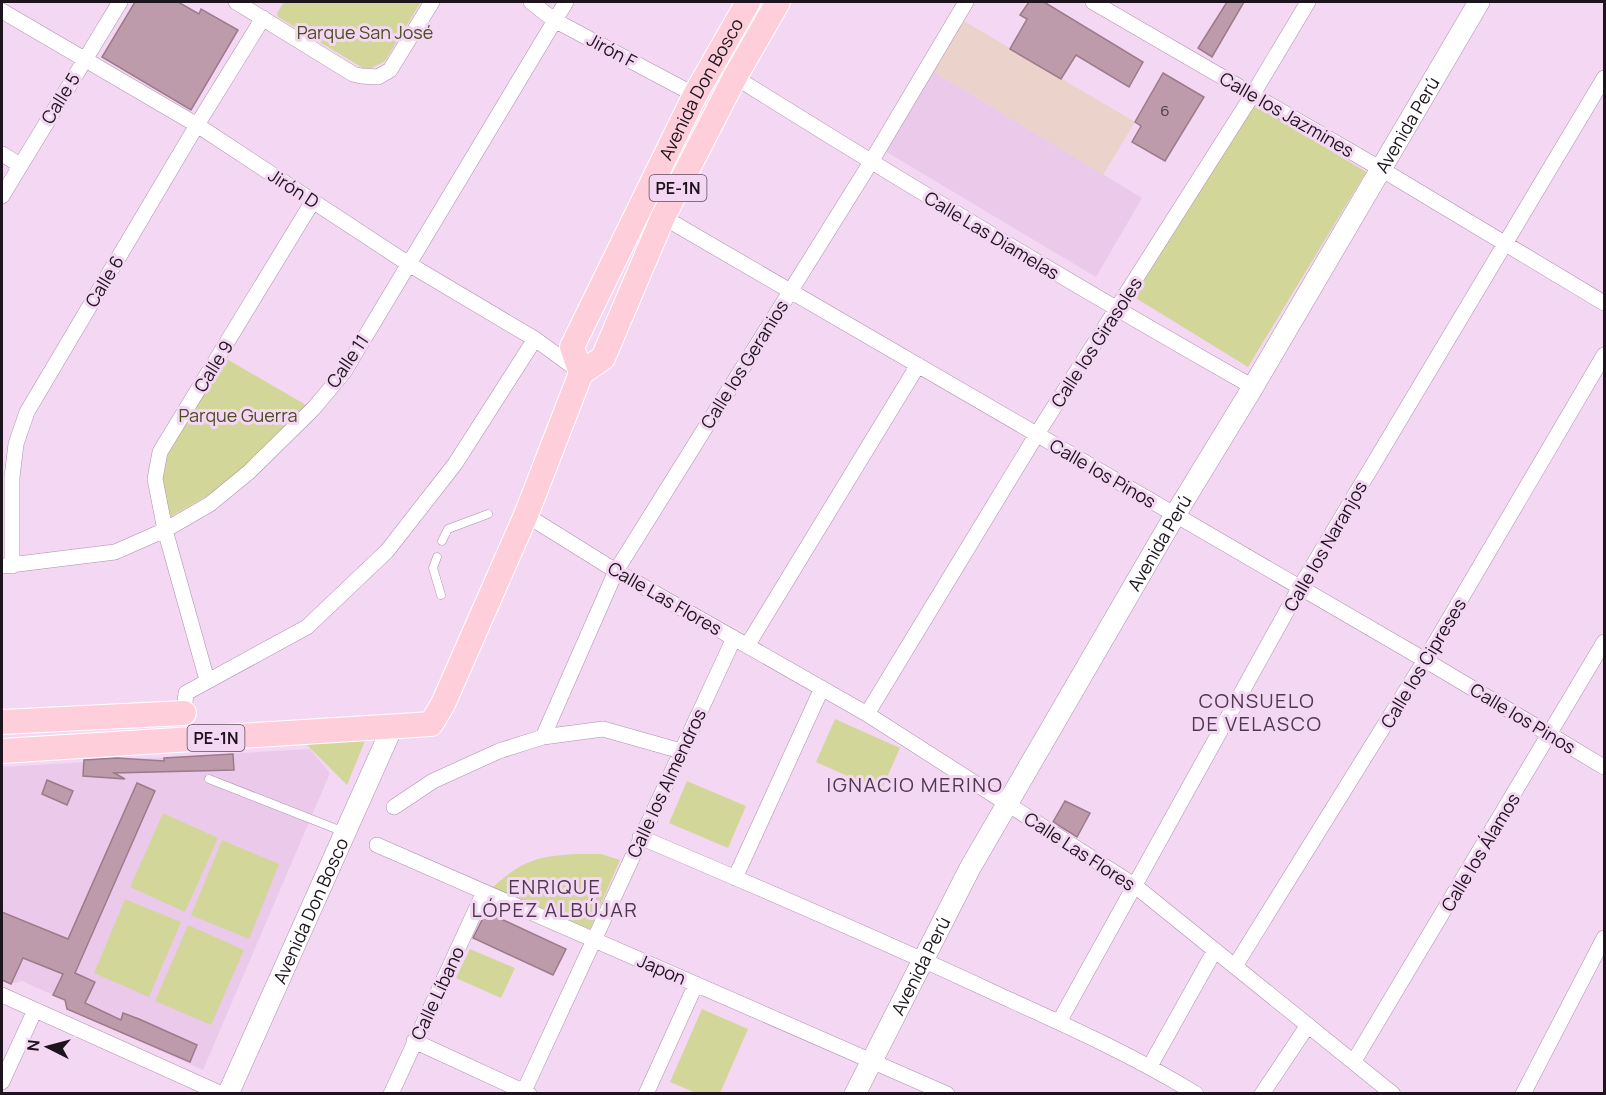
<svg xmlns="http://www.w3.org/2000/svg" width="1606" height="1095" font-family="Manrope,sans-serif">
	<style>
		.built { fill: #ebc9ea }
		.medical { fill: #ebd2ca }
		.green { fill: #d2d799 }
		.building { fill: #be9bab; stroke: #9c7a8a; stroke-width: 1.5 }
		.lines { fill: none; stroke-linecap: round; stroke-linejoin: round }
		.lane-casing { stroke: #ab91aa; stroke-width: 9 }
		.street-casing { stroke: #ab91aa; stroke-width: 16 }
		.secondary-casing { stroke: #ab91aa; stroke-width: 22 }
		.primary-casing { stroke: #fff; stroke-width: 26 }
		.lane { stroke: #fff; stroke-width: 8 }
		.street { stroke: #fff; stroke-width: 15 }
		.secondary { stroke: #fff; stroke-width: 21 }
		.primary { stroke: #fecfda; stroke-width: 24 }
		.labels { text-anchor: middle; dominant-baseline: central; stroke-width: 6; stroke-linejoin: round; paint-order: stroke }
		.number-label { font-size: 15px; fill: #453640 }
		.shield { fill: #f4d7f3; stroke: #5e4e5d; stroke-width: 1.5 }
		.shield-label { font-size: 16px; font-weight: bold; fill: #1d141d }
		.park-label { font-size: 18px; fill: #4c4e23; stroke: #f4d7f3 }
		.street-label { font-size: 18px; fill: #1d141d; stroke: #f4d7f3 }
		.neighbourhood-label { font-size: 20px; letter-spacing: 1.5px; fill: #503950; stroke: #f4d7f3 }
	</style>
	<rect width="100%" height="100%" fill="#f4d7f3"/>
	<path class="built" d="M933 71 1142 198 1096 277 885 151Z
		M310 749 330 773 203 1070 67 1009 65 1000 53 995 22 981 11 984 2 980V767Z"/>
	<path class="medical" d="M964 21 1135 122 1103 175 933 71Z"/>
	<path class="green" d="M284 2H421L385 61 372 68H363L278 17 277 13Z
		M1251 102 1366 172 1248 367 1134 297Z
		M225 358 306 405 230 483 168 518 159 460Z
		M835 719 900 748 881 791 816 762Z
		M367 736 347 785 306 744Z
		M687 781 746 806 728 848 669 823Z
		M163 813 218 838 185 912 130 887Z
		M222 840 279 864 249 939 191 915Z
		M577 854H601L620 860 590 929 491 889C521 861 537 856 577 854Z
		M125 899 181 922 149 997 94 973Z
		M188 925 244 950 211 1025 155 1001Z
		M470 949 515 968 501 998 456 978Z
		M702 1009 748 1029 720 1093H696L670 1082Z"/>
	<path class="building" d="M135 2H178L199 14 201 9 238 30 191 110 102 57Z
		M1029 2H1044L1143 62 1129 87 1076 55 1061 79 1010 49 1027 19 1020 15Z
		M1227 2H1244L1212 57 1198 48Z
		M1163 73 1204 97 1165 161 1132 142 1141 126 1135 122Z
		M233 754 234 770 114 773 125 779 83 776 84 760 117 758 164 761V758Z
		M47 780 73 791 67 805 42 794Z
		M137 783 155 791 75 973 95 982 85 1003 121 1020 123 1013 139 1019 197 1045 190 1062 67 1009 65 1000 53 995 63 974 23 958 11 984 2 980V912L68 939Z
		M1065 801 1090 813 1077 837 1053 822Z
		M486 912 566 949 553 975 473 938Z"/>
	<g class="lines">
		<defs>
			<path id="lane" d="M442 541 448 529 488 514
				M437 557 433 568 441 595
				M209 779 344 832"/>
			<path id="street" d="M236 2 353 74 361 76 378 77 390 70 432 2
				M531 2 554 20 695 95
				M1093 2 1381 169 1604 303
				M2 11 197 125 407 263 535 339 579 371
				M735 77C906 184 1078 288 1253 387
				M2 154 20 165
				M2 196 120 2
				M663 217 1425 660 1604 767
				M526 515 616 571 867 714 1134 885 1393 1094
				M2 566 115 552 165 530 210 504 249 472 314 408 344 372 566 2
				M12 566V477L16 444 27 412 197 125 263 18
				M747 646 918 365
				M207 680 165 530 155 479 160 452 313 201
				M184 713 186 693 307 627 387 551 455 464 535 339
				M867 714 1037 434 1253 94 1308 2
				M543 737 616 571 871 162 966 2
				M394 807 433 781 499 751 543 737 603 729 681 751
				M640 837C760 888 879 939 997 994 1065 1025 1133 1055 1196 1094
				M377 845 947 1094
				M735 878 822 688
				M1235 966 1425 660 1604 355
				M2 995 222 1094
				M1059 1022 1300 587 1604 78
				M414 1041 529 1094
				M1354 1061 1604 642
				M1150 1066 1215 950
				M2 1082 35 1010
				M524 1091C595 941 663 789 734 638
				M391 1094 484 892
				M646 1094 696 984
				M1262 1094 1308 1025
				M1523 1094 1604 938"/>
			<g id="secondary">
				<path id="s1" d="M228 1094 392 728"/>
				<path id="s2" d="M855 1094 970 868 1175 515 1253 387 1479 2"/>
			</g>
			<g id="primary">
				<path id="s3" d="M581 373 572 347 695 95 748 2"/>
				<path d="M2 722 184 713"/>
				<path d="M2 751 431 724 443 704 526 515 581 373 603 358 663 217 735 77 778 2"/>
			</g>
		</defs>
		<use href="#lane" class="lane-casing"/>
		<use href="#street" class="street-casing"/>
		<use href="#secondary" class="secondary-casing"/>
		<use href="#primary" class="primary-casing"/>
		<use href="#lane" class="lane"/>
		<use href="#street" class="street"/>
		<use href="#secondary" class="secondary"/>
		<use href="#primary" class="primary"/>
	</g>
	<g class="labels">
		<g class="number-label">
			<text x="1165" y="110">6</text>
		</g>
		<g class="shield">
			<rect x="649.5" y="175" width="57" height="26" rx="4.5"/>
			<rect x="187.5" y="725" width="57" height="26" rx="4.5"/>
		</g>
		<g class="shield-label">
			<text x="678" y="188">PE-1N</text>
			<text x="216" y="738">PE-1N</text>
		</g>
		<g class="park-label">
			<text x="365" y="32">Parque San José</text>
			<text x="238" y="415">Parque Guerra</text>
		</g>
		<g class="street-label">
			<text transform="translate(612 50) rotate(28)">Jirón F</text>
			<text stroke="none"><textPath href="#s3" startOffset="316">Avenida Don Bosco</textPath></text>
			<text transform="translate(60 98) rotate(-58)">Calle 5</text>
			<text transform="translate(1287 114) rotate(30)">Calle los Jazmines</text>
			<text stroke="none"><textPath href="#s2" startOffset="1116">Avenida Perú</textPath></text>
			<text transform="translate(294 188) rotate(33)">Jirón D</text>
			<text transform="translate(992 235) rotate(31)">Calle Las Diamelas</text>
			<text transform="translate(104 281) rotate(-59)">Calle 6</text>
			<text transform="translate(1096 342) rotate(-57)">Calle los Girasoles</text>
			<text transform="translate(347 361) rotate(-56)">Calle 11</text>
			<text transform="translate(744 364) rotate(-58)">Calle los Geranios</text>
			<text transform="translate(213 366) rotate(-58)">Calle 9</text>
			<text transform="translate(1103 473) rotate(30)">Calle los Pinos</text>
			<text stroke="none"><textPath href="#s2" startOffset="630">Avenida Perú</textPath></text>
			<text transform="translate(1325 546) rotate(-60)">Calle los Naranjos</text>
			<text transform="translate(665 598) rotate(30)">Calle Las Flores</text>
			<text transform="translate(1423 663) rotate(-59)">Calle los Cipreses</text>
			<text transform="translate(1523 718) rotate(31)">Calle los Pinos</text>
			<text transform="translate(666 783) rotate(-65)">Calle los Almendros</text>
			<text transform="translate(1080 851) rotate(33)">Calle Las Flores</text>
			<text transform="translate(1480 852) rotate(-59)">Calle los Álamos</text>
			<text stroke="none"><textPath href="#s1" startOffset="201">Avenida Don Bosco</textPath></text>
			<text stroke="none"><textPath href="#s2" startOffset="144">Avenida Perú</textPath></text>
			<text transform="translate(662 969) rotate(23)">Japon</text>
			<text transform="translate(437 993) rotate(-65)">Calle Líbano</text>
		</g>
		<g class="neighbourhood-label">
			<text x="1257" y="700">CONSUELO<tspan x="1257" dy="23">DE VELASCO</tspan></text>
			<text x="915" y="784">IGNACIO MERINO</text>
			<text x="555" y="886">ENRIQUE<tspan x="555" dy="23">LÓPEZ ALBÚJAR</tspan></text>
		</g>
	</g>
	<rect width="1606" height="1095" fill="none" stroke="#1d141d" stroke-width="6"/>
	<g transform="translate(48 1047) rotate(276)" stroke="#f4d7f3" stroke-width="4.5" paint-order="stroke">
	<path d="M0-4.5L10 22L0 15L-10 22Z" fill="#1d141d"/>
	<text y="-9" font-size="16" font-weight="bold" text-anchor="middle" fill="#1d141d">N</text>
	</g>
</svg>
